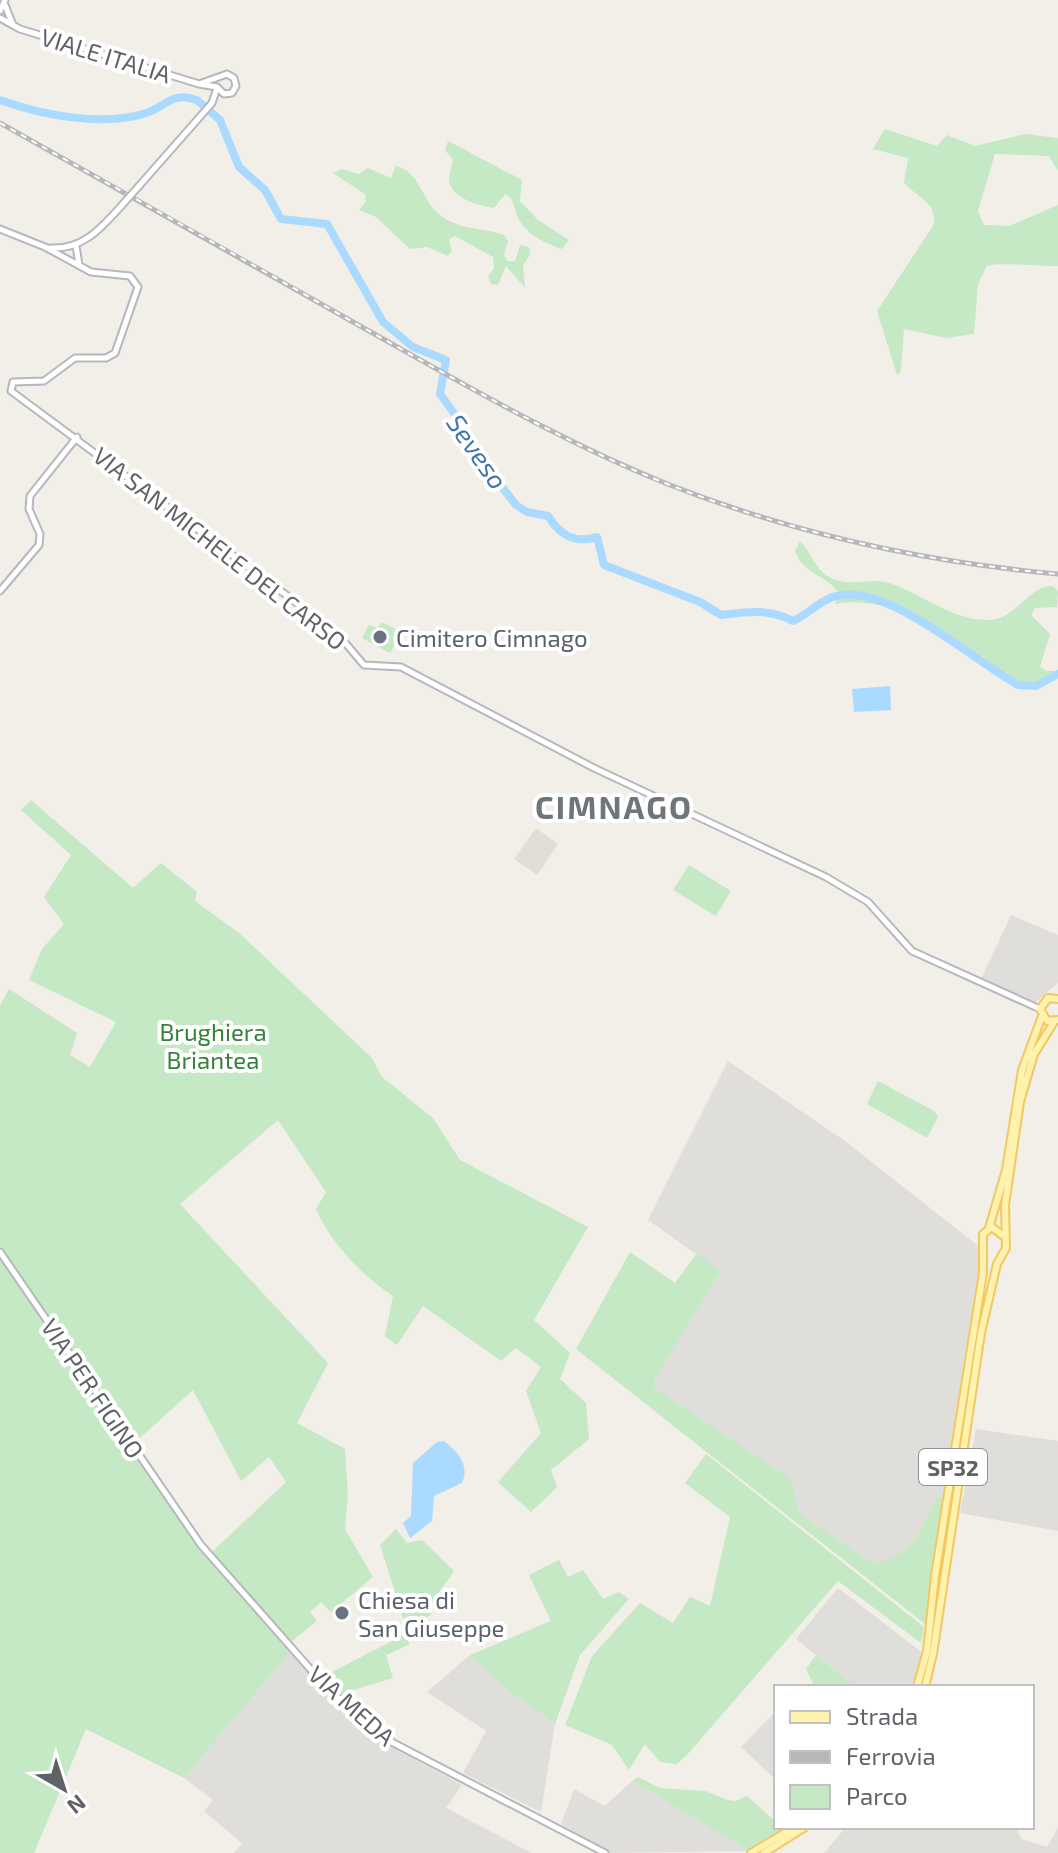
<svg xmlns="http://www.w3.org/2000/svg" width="1058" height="1853" font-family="'Exo 2',sans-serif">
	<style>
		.industrial { fill: #e0deda }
		.education { fill: #e1ded6 }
		.green { fill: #c5e8c5 }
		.water { fill: #aadaff }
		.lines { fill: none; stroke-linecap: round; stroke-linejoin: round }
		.river { stroke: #aadaff; stroke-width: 8 }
		.tertiary-casing { stroke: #b5b8bc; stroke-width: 9 }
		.primary-casing { stroke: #f2c960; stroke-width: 10 }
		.tertiary { stroke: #fff; stroke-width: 5 }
		.primary { stroke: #fff2af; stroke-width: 6 }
		.rail-casing { stroke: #b6b7b8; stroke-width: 5 }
		.rail { stroke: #fff; stroke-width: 2; stroke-dasharray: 6; stroke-linecap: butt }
		.tertiary-bridge-casing { stroke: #b5b8bc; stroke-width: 9; stroke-linecap: butt }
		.tertiary-bridge { stroke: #fff; stroke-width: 5 }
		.worship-dot { fill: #6b7280; stroke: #fff; stroke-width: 3 }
		.labels { text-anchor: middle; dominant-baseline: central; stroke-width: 8; stroke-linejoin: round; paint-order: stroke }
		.shield { fill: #fff; stroke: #8f9295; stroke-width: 2 }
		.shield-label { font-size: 22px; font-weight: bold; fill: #5f6368 }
		.street-label { font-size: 24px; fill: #5f6368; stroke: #fff }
		.worship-label { font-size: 24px; fill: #5b616d; stroke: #fff; text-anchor: start }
		.park-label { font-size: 24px; fill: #348238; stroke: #fff }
		.water-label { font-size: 26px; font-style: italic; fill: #4174aa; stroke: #fff }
		.district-label { font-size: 32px; font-weight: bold; letter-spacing: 2px; fill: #70757a; stroke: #fff }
	</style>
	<rect width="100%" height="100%" fill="#f1efe8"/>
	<path class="industrial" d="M1011 915 1058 935V983L1036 1002 981 979Z
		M728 1061 845 1141 982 1249 945 1497 938 1498 909 1550 891 1560 872 1563 800 1514 790 1478 655 1388 654 1380 721 1272 648 1220Z
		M976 1429 1058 1441V1531L960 1513Z
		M838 1588 923 1653 914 1687H856L796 1639Z
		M290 1652 328 1695 382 1742 462 1785 446 1808 532 1853H234L242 1843 204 1811 213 1800 184 1778Z
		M470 1655 508 1690 555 1724 541 1812 463 1773 486 1731 427 1692Z
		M776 1711V1780L741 1747Z
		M632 1781 749 1851 610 1853 561 1824 574 1789 605 1806Z
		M846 1827H1016L1021 1839 1047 1847 1058 1828V1853H824Z"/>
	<path class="education" d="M536 828 558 844 537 875 514 859Z"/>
	<path class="green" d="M885 129 937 146 947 135 975 146 1025 134 1058 138V171L1049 156 995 154 978 211 984 225 1009 226 1058 205V266C1043 266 995 262 987 266L978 284 974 334 946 338 904 329 901 371 897 375 877 311 933 226C939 203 917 197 904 183L908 158 873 149Z
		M448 141 522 180 520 201 538 220 569 240 562 249C546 244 523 233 517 215 513 205 515 200 505 194L494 208C480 206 450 198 449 180 449 174 452 166 453 160L445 150Z
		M396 166C420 171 421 200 440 215 460 231 483 227 504 235L508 241 504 255 508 261H515L520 245 529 247 530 255 523 265 525 288 506 266 498 285 491 284 488 277 494 268 493 257 455 236 449 239 452 251 448 256 427 247 410 249 376 217 359 210 366 201 365 194 333 173 342 169 359 174 368 168 391 178Z
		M800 541C812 552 815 571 831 578 849 587 868 578 886 582 921 592 958 626 996 619 1017 615 1032 584 1053 586L1058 591 1057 607 1035 608 1031 615 1050 634 1040 667 1047 671H1058L1040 682 1020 684C960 658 909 591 835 604L838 592C826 575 803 574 795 551Z
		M381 622 402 632 390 653 362 638 369 625 378 628Z
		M31 800 133 888 161 863 197 892 195 901 239 933 372 1058 382 1077 433 1118 460 1160 588 1227 534 1320 570 1353 560 1379 586 1403 589 1439 551 1470 557 1487 531 1512 498 1482 541 1433 526 1391 541 1367 516 1348 501 1361 423 1306 397 1345 385 1336 393 1296C362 1276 331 1243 316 1209L326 1192 278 1120 180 1204 328 1363 297 1423 345 1449 348 1495 345 1529 373 1577 331 1612 321 1602 310 1612 317 1621 291 1642 211 1553 286 1482 269 1457 241 1481 193 1390 132 1445 0 1252V1005L9 989 77 1033 70 1055 90 1067 116 1022 29 980 42 949 64 924 44 897 71 855 21 810Z
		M689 865 731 891 716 916 673 890Z
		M878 1081 934 1111 938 1117 927 1138 867 1104Z
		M630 1252 675 1283 697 1253 721 1272 654 1380 655 1388 790 1478 800 1514 872 1563C917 1556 917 1531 938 1497H945L925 1624 576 1349Z
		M0 1255 208 1559 290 1652 184 1778 86 1729 34 1853H0Z
		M706 1454 924 1627 921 1643 838 1581 686 1756 677 1764 660 1762 645 1744 629 1770 612 1745 565 1725 592 1656 640 1603 673 1623 690 1597 710 1606 730 1517 685 1483Z
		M396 1529 407 1543 422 1540 454 1571 430 1606 431 1615 406 1627 380 1545Z
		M559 1560 568 1577 583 1570 603 1599 619 1592 629 1599 580 1655 555 1724 508 1690 470 1655 551 1621 529 1575Z
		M404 1635 410 1644 386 1655 393 1678 347 1692 371 1721 368 1722 327 1683 326 1675Z
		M816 1655 856 1687H815L806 1669Z
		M638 1777 660 1788 705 1791 728 1800 736 1801 747 1796 776 1822V1827L784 1829 749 1851 632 1781Z"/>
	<path class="water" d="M890 686 891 710 854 712 852 689Z
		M444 1441C458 1452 470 1465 462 1483L434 1496 432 1521 410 1538 403 1523 411 1516 413 1463 437 1442Z"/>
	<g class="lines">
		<path class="river" d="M0 100C41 115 103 127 146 113 167 106 172 91 197 100L220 120 239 167 265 190 281 219 327 224 383 322 413 347 446 360 440 394 459 420 469 444 516 505 527 512 548 516C560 535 574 544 597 537L604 565 700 602 721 615C746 612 770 608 793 621 808 615 819 600 836 596 888 583 971 659 1018 685L1036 686 1058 674"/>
		<defs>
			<path id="tertiary" d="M5 5 13 25
				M0 11 5 0
				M0 18 20 29 199 84 217 87 224 94 232 93 236 86 234 78 227 74 199 84
				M139 186 212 103 217 88
				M0 229 45 247 91 272 130 276 138 287 115 353 106 358H75L44 381 13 382 11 391 336 632 364 665 401 667 594 768 826 877 868 902 912 951 1040 1009
				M76 246 79 265
				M50 248C84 250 102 227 123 204
				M0 591 39 545 40 534 29 509 30 496 77 437
				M0 1252 201 1545 327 1688 384 1738 605 1853"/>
			<path id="primary" d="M1058 999 1048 998 1040 1009 1047 1021 1058 1020
				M989 1228 1006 1170 1022 1070 1042 1016
				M917 1687 927 1651 935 1576 983 1273V1234L992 1227 1002 1235
				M925 1687 933 1654 981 1333 997 1264 1006 1248 1005 1205 1020 1102 1034 1054 1054 1022
				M751 1853 795 1827
				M764 1853 805 1827"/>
		</defs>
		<use href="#tertiary" class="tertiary-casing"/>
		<use href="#primary" class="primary-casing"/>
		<use href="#tertiary" class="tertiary"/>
		<use href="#primary" class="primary"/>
		<defs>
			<path id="rail" d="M0 123C118 189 236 255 353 322 457 380 559 441 670 485 795 534 925 562 1058 574"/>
		</defs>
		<use href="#rail" class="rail-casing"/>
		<use href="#rail" class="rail"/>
		<defs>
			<path id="tertiary-bridge" d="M123 204 139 186"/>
		</defs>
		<use href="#tertiary-bridge" class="tertiary-bridge-casing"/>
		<use href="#tertiary-bridge" class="tertiary-bridge"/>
	</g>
	<g class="worship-dot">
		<circle cx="380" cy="637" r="8"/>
		<circle cx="342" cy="1613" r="8"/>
	</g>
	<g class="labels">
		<rect class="shield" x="919" y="1449" width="68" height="36" rx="6"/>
		<g class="shield-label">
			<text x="953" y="1467">SP32</text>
		</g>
		<g class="street-label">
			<text transform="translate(106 55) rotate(17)">VIALE ITALIA</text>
			<text transform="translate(220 548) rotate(38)">VIA SAN MICHELE DEL CARSO</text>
			<text transform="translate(93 1388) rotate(56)">VIA PER FIGINO</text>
			<text transform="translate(352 1705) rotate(42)">VIA MEDA</text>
		</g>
		<g class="worship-label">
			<text x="396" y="637">Cimitero Cimnago</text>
			<text x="358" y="1599">Chiesa di<tspan x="358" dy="28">San Giuseppe</tspan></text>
		</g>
		<g class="park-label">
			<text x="213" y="1031">Brughiera<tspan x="213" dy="28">Briantea</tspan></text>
		</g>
		<g class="water-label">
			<text transform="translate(478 451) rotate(55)">Seveso</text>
		</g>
		<g class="district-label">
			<text x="614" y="806">CIMNAGO</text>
		</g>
	</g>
	<rect x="774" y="1685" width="260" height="144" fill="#ffffff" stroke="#bfc1c3" stroke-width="2"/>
	<rect x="790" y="1711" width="40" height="12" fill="#fff2af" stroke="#bfc1c3" stroke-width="2"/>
	<text x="846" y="1725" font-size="24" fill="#5f6368">Strada</text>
	<rect x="790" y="1751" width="40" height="12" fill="#b6b7b8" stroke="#bfc1c3" stroke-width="2"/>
	<text x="846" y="1765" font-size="24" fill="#5f6368">Ferrovia</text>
	<rect x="790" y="1785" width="40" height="24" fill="#c5e8c5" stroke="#bfc1c3" stroke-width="2"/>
	<text x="846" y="1805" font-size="24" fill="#5f6368">Parco</text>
	<g transform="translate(64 1789) rotate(141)" stroke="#ffffff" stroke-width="6" paint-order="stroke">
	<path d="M0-6L14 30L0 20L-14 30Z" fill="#5f6368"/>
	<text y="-12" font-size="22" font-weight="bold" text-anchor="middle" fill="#5f6368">N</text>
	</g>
</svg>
